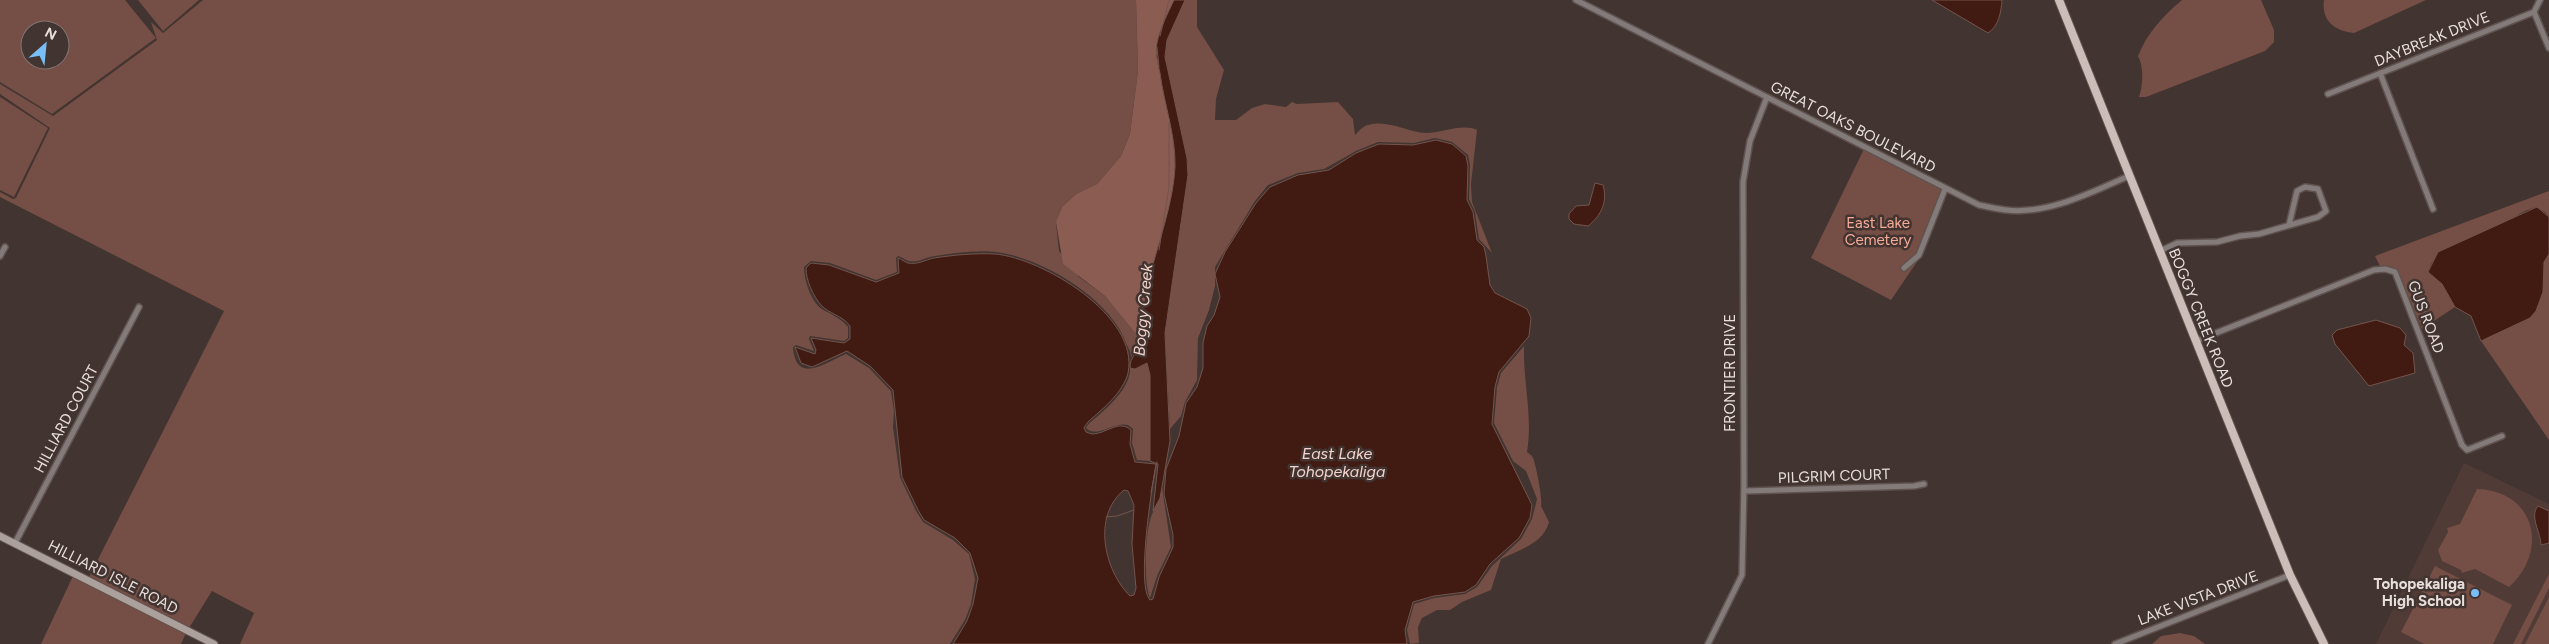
<svg xmlns="http://www.w3.org/2000/svg" width="2549" height="644" font-family="Figtree,sans-serif">
	<style>
		.built { fill: #503b36 }
		.green { fill: #754e45; fill-rule: evenodd }
		.forest { fill: #8a5c52 }
		.water { fill: #411a11; stroke: #73554e; fill-rule: evenodd }
		.lines { fill: none; stroke-linecap: round; stroke-linejoin: round }
		.stream { stroke: #73554e; stroke-width: 1 }
		.street-casing { stroke: #60534f; stroke-width: 8 }
		.secondary-casing { stroke: #60534f; stroke-width: 9 }
		.primary-casing { stroke: #60534f; stroke-width: 10 }
		.street { stroke: #827b79; stroke-width: 5 }
		.secondary { stroke: #aca09d; stroke-width: 7 }
		.primary { stroke: #ccbdb9; stroke-width: 8 }
		.poi-dot { fill: #78bff7; stroke: #423430; stroke-width: 2 }
		.labels { text-anchor: middle; dominant-baseline: central; stroke-width: 5; stroke-linejoin: round; paint-order: stroke }
		.street-label { font-size: 15px; fill: #e8dfdd; stroke: #423430 }
		.park-label { font-size: 15px; fill: #f6aa98; stroke: #423430 }
		.poi-label { font-size: 15px; font-weight: bold; fill: #e8dfdd; stroke: #423430; text-anchor: end }
		.water-label { font-size: 16px; font-style: italic; fill: #f4d4cd; stroke: #423430 }
	</style>
	<rect width="100%" height="100%" fill="#423430"/>
	<path class="built" d="M2464 463 2549 504V644H2376Z"/>
	<path class="green" d="M0 0H125L156 38 52 114 0 82ZM30 30H60V60H30Z
		M138 0H199L163 31Z
		M203 0H1136L1138 71 1130 134 1121 156 1097 184 1076 194 1062 207 1056 223 1059 251 1079 277 1105 296 1143 343 1131 357C1131 351 1128 348 1126 343 1111 299 1041 257 996 252 975 250 955 253 935 256 926 257 918 263 909 261 905 260 902 257 898 256L896 258 897 272 876 280 830 263 811 261 804 267C804 280 811 302 822 309 832 315 841 318 848 327V338L844 341 810 336 809 339 814 351 796 345 793 347C796 386 826 362 846 354L869 368 891 391 894 411 893 427 900 477 916 511 923 522 953 540 969 554 975 579 971 604 965 620 950 644H240L254 613 212 591 189 628 86 576 89 577 224 311 0 197V192L13 199 16 198 50 128 0 94V84L53 116 157 40 151 22 163 33Z
		M1185 0H1197V27L1224 70 1216 99 1215 120H1236L1252 108 1265 104 1286 107 1292 102 1297 104 1338 102 1353 119 1355 135C1359 131 1363 126 1368 125 1388 119 1407 132 1426 133 1441 133 1464 123 1477 130L1471 184 1472 202 1492 253 1479 239 1475 212 1469 199 1470 165 1468 155 1452 142 1435 138 1414 143 1378 142 1356 151 1324 169 1298 173 1268 185 1255 201 1215 267V286L1209 310 1198 338 1197 380 1185 402 1181 416 1170 429 1165 333 1188 175 1187 158 1165 57 1167 40Z
		M2182 0H2261L2274 30V42L2265 51 2146 97H2139C2143 85 2144 67 2138 56 2147 33 2163 16 2182 0Z
		M2324 0H2426L2354 33C2335 31 2321 21 2324 0Z
		M0 97 48 128 14 197 0 190Z
		M1864 149 1946 192 1921 256 1891 300 1811 258Z
		M2549 191V217L2545 212 2536 207 2525 211 2432 262 2428 272 2442 284 2455 307 2422 329 2397 271 2386 266H2380L2375 256Z
		M2549 254V440L2481 341 2499 332 2544 274V262Z
		M1524 346C1523 382 1533 416 1527 452 1529 454 1532 455 1533 458 1536 464 1543 501 1541 506L1549 522C1543 544 1520 549 1501 559L1491 590 1462 602 1450 610H1437L1422 618 1418 627 1419 643 1410 644 1407 630 1414 604 1434 598 1465 594 1477 587 1492 566 1521 539 1532 519 1537 499 1526 471 1513 461 1494 423 1497 387 1501 373Z
		M1147 363 1150 375V461L1137 460 1132 443 1133 429 1128 425C1114 421 1097 439 1086 428 1090 421 1095 419 1100 414 1112 404 1131 385 1130 368L1135 369Z
		M1162 487 1171 547 1157 576 1150 598C1143 581 1145 528 1153 512 1157 503 1161 497 1162 487Z
		M2477 489C2536 491 2549 551 2509 587L2475 569 2462 573 2461 570 2442 561 2438 550 2448 532 2447 528 2460 524Z
		M2435 566 2512 605 2493 644H2424L2401 632Z
		M2549 574V588L2521 644H2513Z
		M73 576 186 633 181 644H41Z
		M2549 597V644H2525Z
		M2180 633 2194 636 2205 644H2152L2161 636Z"/>
	<path class="forest" d="M1136 0H1174C1168 13 1160 28 1157 43 1155 52 1158 64 1160 73 1164 104 1176 136 1175 167 1172 227 1139 283 1143 343L1105 296 1063 264 1056 222 1062 207 1076 194 1097 184 1121 156 1130 134 1138 71Z"/>
	<path class="water" d="M1174 0H1185L1167 40 1165 57 1187 158 1188 175 1165 333 1170 441 1160 498 1153 511 1158 464 1150 461V375L1147 363 1135 369 1130 368C1130 356 1137 354 1143 343 1137 284 1172 226 1175 167 1176 136 1164 104 1160 73 1158 64 1155 52 1157 43 1160 28 1168 13 1174 0Z
		M1932 0H2002C2001 12 1999 26 1988 33Z
		M1436 140 1452 144 1466 156 1468 166 1467 200 1473 212 1477 240 1484 247 1486 256 1490 285 1495 293 1527 309 1531 318 1529 336 1499 372 1495 387 1492 424 1532 505 1530 518 1519 538 1490 564 1476 585 1465 592 1434 596 1413 602 1405 630 1407 644H953L967 621 973 604 978 578 970 553 955 538 924 520 918 510 902 477 893 390 870 366 847 351 812 367 801 363 795 347 815 354 816 350 811 338 844 343 850 339V326C842 315 829 314 821 305 813 296 806 280 806 268L811 263 829 265 876 282 899 273 898 258C901 259 905 262 908 263 917 265 925 260 934 258 954 255 974 253 995 254 1042 258 1140 316 1128 373 1125 387 1110 403 1099 412 1093 418 1088 420 1084 428L1086 432 1092 434C1106 434 1119 419 1131 430L1130 444 1135 462 1156 464C1152 487 1136 586 1150 600L1153 599 1159 577 1173 547V535L1164 494 1166 469 1179 436 1186 403 1197 387 1203 368V343L1207 326 1214 315 1220 297 1215 274 1225 252 1256 203 1270 187 1298 175 1329 170 1356 153 1379 144 1413 145ZM1124 490 1128 491 1134 505 1132 544 1136 588 1134 595 1130 596C1104 570 1092 516 1124 490Z
		M1595 183 1603 185C1608 201 1601 216 1588 226L1574 224 1569 219V214L1576 206 1589 205Z
		M2537 207 2549 217V254L2544 262 2543 292 2536 311 2530 318 2481 341 2471 316 2455 307 2442 284 2428 272 2438 252Z
		M2376 320 2400 328 2406 335 2404 345 2413 353 2415 373 2369 386 2335 344 2332 335 2337 330Z
		M2538 506 2549 511V543L2541 545C2541 533 2529 516 2538 506Z"/>
	<g class="lines">
		<path class="stream" d="M1160 36 1169 0
			M1157 47 1159 67
			M1159 250 1169 187V123
			M1151 492 1157 462
			M1106 517 1117 516 1134 510"/>
		<defs>
			<path id="street" d="M1576 0 1979 205C1988 207 1997 209 2006 210 2048 215 2092 192 2129 176
				M2534 12 2549 48
				M2380 73 2433 209
				M2328 94 2534 12 2540 0
				M2160 251 2177 243 2217 242 2240 236 2259 234 2318 217 2326 211 2318 189 2305 187 2297 191 2289 225
				M0 256 5 247
				M1904 268 1919 255 1945 189
				M2196 341 2374 270 2385 269 2395 272 2462 445 2467 450 2502 436
				M1744 491 1914 486 1924 484
				M15 543 139 307
				M1708 644 1742 575 1744 484 1743 182 1750 141 1767 97
				M2115 644 2290 575"/>
			<path id="secondary" d="M0 536 214 644"/>
			<path id="primary" d="M2059 0 2290 575 2324 644"/>
		</defs>
		<use href="#street" class="street-casing"/>
		<use href="#secondary" class="secondary-casing"/>
		<use href="#primary" class="primary-casing"/>
		<use href="#street" class="street"/>
		<use href="#secondary" class="secondary"/>
		<use href="#primary" class="primary"/>
	</g>
	<circle class="poi-dot" cx="2475" cy="593" r="5"/>
	<g class="labels">
		<g class="street-label">
			<text transform="translate(2432 39) rotate(-22)">DAYBREAK DRIVE</text>
			<text transform="translate(1853 127) rotate(27)">GREAT OAKS BOULEVARD</text>
			<text transform="translate(2426 317) rotate(69)">GUS ROAD</text>
			<text transform="translate(2201 318) rotate(68)">BOGGY CREEK ROAD</text>
			<text transform="translate(1730 373) rotate(-90)">FRONTIER DRIVE</text>
			<text transform="translate(66 419) rotate(-62)">HILLIARD COURT</text>
			<text transform="translate(1834 476) rotate(-2)">PILGRIM COURT</text>
			<text transform="translate(113 577) rotate(27)">HILLIARD ISLE ROAD</text>
			<text transform="translate(2198 598) rotate(-21)">LAKE VISTA DRIVE</text>
		</g>
		<g class="park-label">
			<text x="1878" y="223">East Lake<tspan x="1878" dy="17">Cemetery</tspan></text>
		</g>
		<g class="poi-label">
			<text x="2465" y="584">Tohopekaliga<tspan x="2465" dy="17">High School</tspan></text>
		</g>
		<g class="water-label">
			<text transform="translate(1143 310) rotate(-85)">Boggy Creek</text>
			<text x="1337" y="453">East Lake<tspan x="1337" dy="18">Tohopekaliga</tspan></text>
		</g>
	</g>
	<g transform="translate(45 45) rotate(27)"><circle r="24" fill="#423430" stroke="#847875"/>
	<path d="M0-4L9 19L0 12L-9 19Z" fill="#78bff7"/>
	<text y="-8" font-size="14" font-weight="bold" text-anchor="middle" fill="#e8dfdd">N</text>
	</g>
</svg>
